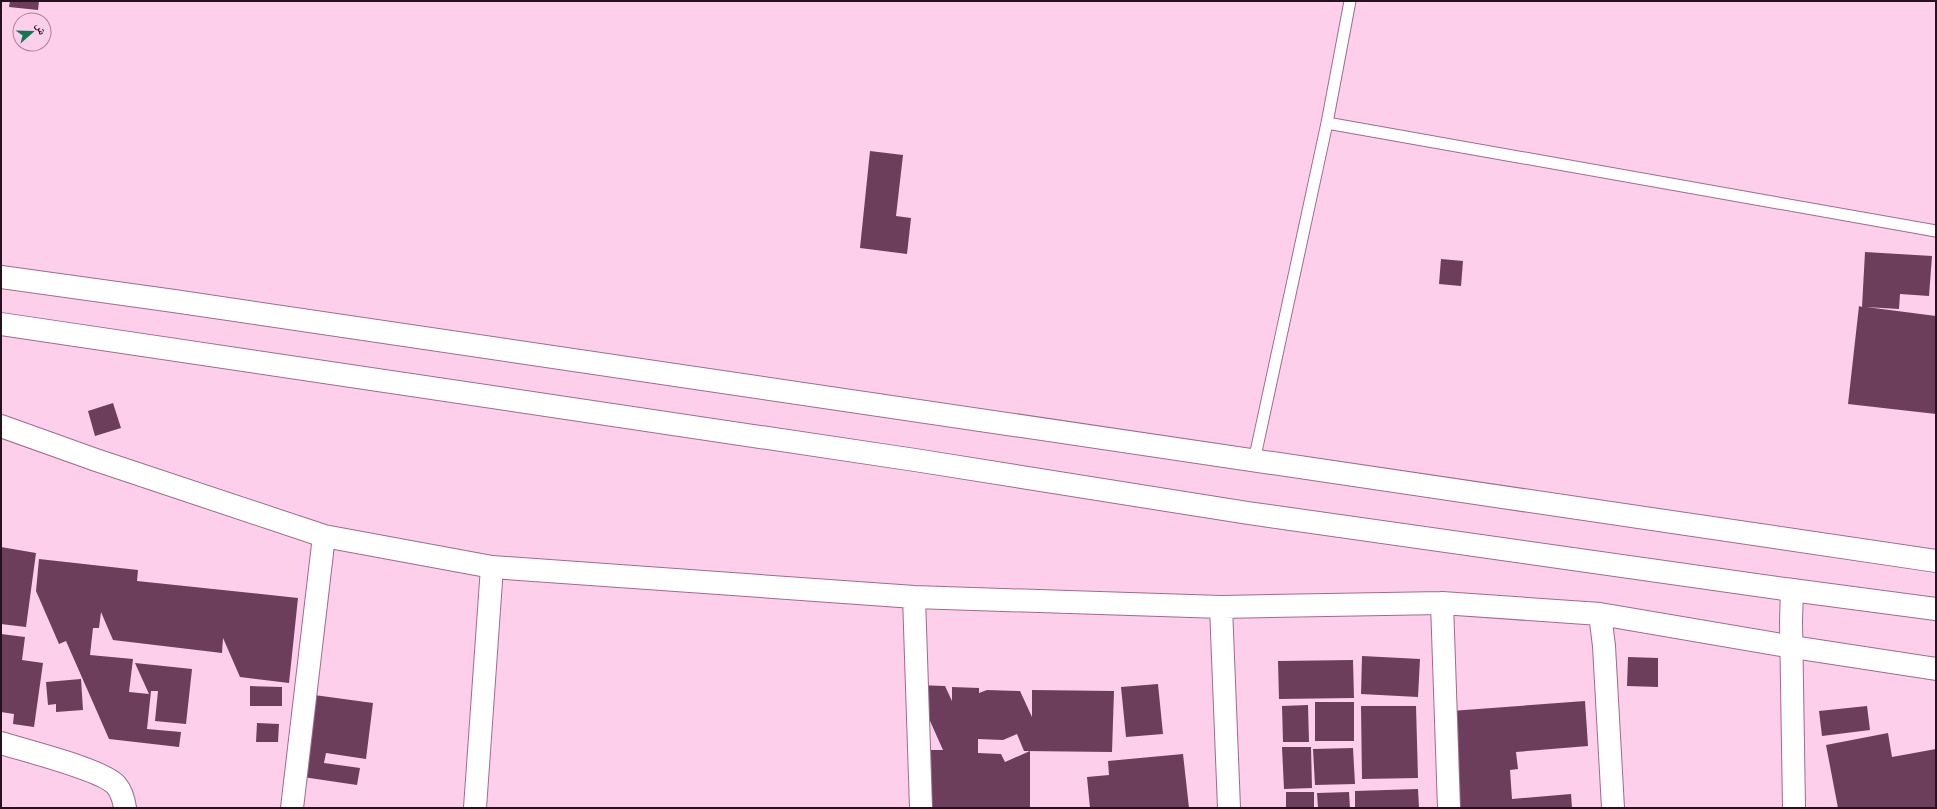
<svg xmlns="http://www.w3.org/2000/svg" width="1937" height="809" font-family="Overpass,'Noto Naskh Arabic',sans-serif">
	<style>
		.building { fill: #6d3d5c }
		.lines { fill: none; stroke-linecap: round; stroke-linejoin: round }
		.service-casing { stroke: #9f6b8b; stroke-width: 13 }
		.minor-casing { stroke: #9f6b8b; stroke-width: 24 }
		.tertiary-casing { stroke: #9f6b8b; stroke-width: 24 }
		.trunk-casing { stroke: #9f6b8b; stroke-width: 24 }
		.service { stroke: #fff; stroke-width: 11 }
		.minor { stroke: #fff; stroke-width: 22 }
		.tertiary { stroke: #fff; stroke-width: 22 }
		.trunk { stroke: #fff; stroke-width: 22 }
	</style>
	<rect width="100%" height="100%" fill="#fecfeb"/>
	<path class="building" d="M10 1H39L38 10 9 7Z
		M870 151 903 155 896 216 911 218 907 254 860 248Z
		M1865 252 1932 256 1929 296 1900 294 1899 309 1866 307 1936 316V414L1848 404 1859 306 1862 307Z
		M1441 259 1463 261 1461 286 1439 284Z
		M113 403 121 428 95 436 88 411Z
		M1 547 36 553 26 627 1 624Z
		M39 559 138 570 137 581 298 598 289 683 240 677 223 638 222 653 113 640 101 612 99 628H93L90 655 133 659 129 692 149 694 135 663 192 669 186 724 155 721 158 691H151L147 729 181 732 179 747 109 739 66 641 59 644 36 591Z
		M1 634 25 637 22 660 43 663 34 727 13 724 14 714 1 712Z
		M1362 656 1420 659 1418 697 1361 694Z
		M1628 657 1658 658V687L1627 686Z
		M1353 660 1354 698 1279 699 1278 661Z
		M81 679 83 710 56 712V704L48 705 46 682Z
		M1158 684 1163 734 1126 737 1121 687Z
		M914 685 945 686 952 701V687L979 688V693L987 690 1020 691 1032 717V690L1114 691 1112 752 1024 751 1017 734 1003 740 978 739V753L1001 754 1005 762 1030 751V808H928L929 750H943Z
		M250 686 282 687V706H250Z
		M307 694 373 703 366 759 326 753 324 763 360 768 357 785 296 776Z
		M1585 701 1588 746 1516 752 1518 769 1510 770 1512 799 1571 794 1572 808H1459L1451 711Z
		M1315 702H1354V741H1315Z
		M1308 705 1309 742H1283L1282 706Z
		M1361 706H1416L1418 778 1362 779Z
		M1867 706 1870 730 1822 736 1819 711Z
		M257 723 279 724 278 742H256Z
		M1888 733 1892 757 1936 749V808H1838L1826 745Z
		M1282 747H1311L1312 788 1284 789Z
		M1353 748 1355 784 1315 785 1313 749Z
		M1183 754 1189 808H1090L1087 777 1109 775 1108 761Z
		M1418 789 1419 808H1355V791Z
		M1286 792H1314V808H1286Z
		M1349 792 1350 808H1318L1317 793Z"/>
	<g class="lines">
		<defs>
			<path id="service" d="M1327 123 1936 231
				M1254 461 1327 123 1350 1"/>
			<path id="minor" d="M1 426 96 460 324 536 492 567 914 597 1221 607 1442 603 1600 614 1793 647 1936 669
				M914 597 921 808
				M1442 603 1449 808
				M1221 607 1229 808
				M1600 614 1604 646 1613 808
				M1 743C26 751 101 769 116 785 121 791 124 801 125 808
				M292 808 324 536
				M475 808 492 567"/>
			<path id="tertiary" d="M1792 590 1791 621 1794 808"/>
			<path id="trunk" d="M1 277 174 301 1936 561
				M1 324 915 460 1248 513 1792 590 1936 609"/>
		</defs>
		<use href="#service" class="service-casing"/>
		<use href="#minor" class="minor-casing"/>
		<use href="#tertiary" class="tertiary-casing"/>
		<use href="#trunk" class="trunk-casing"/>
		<use href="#service" class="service"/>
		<use href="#minor" class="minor"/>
		<use href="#tertiary" class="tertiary"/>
		<use href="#trunk" class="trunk"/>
	</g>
	<rect width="1937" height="809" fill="none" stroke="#26121f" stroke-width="4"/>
	<g transform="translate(32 32) rotate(70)"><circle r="19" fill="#fecfeb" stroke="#a88399"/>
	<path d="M0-3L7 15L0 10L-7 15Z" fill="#0e7a54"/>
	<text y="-6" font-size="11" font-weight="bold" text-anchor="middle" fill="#26121f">ش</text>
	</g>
</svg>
